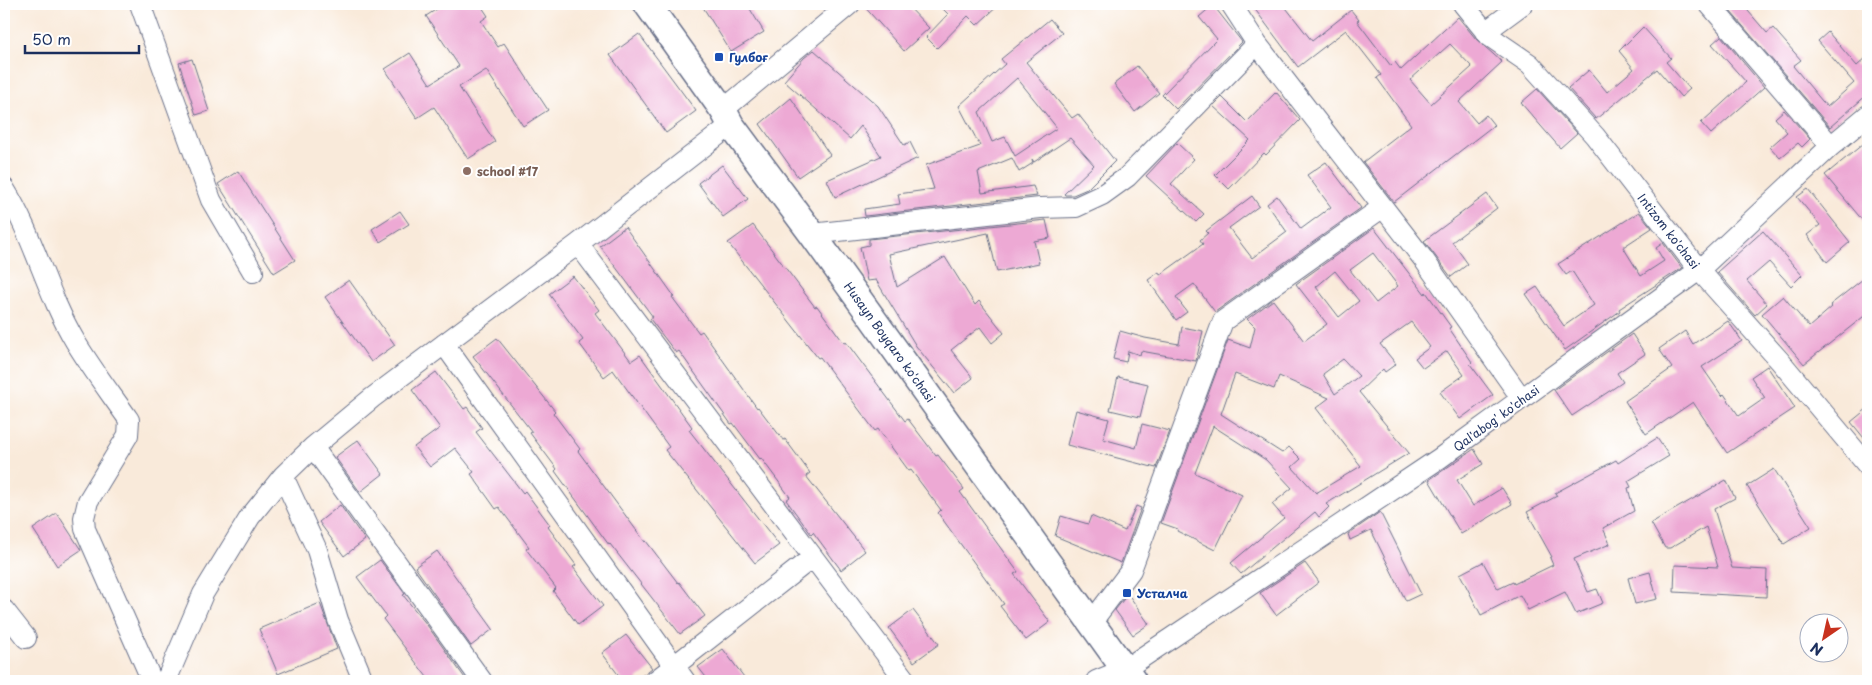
<svg xmlns="http://www.w3.org/2000/svg" width="1872" height="685" font-family="'Playpen Sans',sans-serif">
	<style>
		.building { fill: #eda9d4; fill-rule: evenodd }
		.lines { fill: none; stroke-linecap: round; stroke-linejoin: round }
		.minor-casing { stroke: #697089; stroke-width: 22 }
		.major-casing { stroke: #697089; stroke-width: 29 }
		.minor { stroke: #fff; stroke-width: 20 }
		.major { stroke: #fff; stroke-width: 26 }
		.transit-dot { fill: #1a4fb4; stroke: #fff; stroke-width: 2 }
		.education-dot { fill: #8d6e63; stroke: #fff; stroke-width: 2 }
		.labels { text-anchor: middle; dominant-baseline: central; stroke-width: 4; stroke-linejoin: round; paint-order: stroke }
		.transit-label { font-size: 12px; font-weight: bold; fill: #164399; stroke: #fff; text-anchor: start }
		.education-label { font-size: 12px; font-weight: bold; fill: #785e54; stroke: #fff; text-anchor: start }
		.street-label { font-size: 12px; fill: #1b2f5e; stroke: #fff }
	</style>
	<rect width="100%" height="100%" fill="#fff"/>
	<filter id="ink" filterUnits="userSpaceOnUse"><feTurbulence type="fractalNoise" baseFrequency=".02" numOctaves="2"/><feDisplacementMap in="SourceGraphic" scale="10" xChannelSelector="R" yChannelSelector="G"/><feConvolveMatrix kernelMatrix="1 2 1 2 8 2 1 2 1" color-interpolation-filters="sRGB"/></filter>
	<filter id="wash" filterUnits="userSpaceOnUse"><feTurbulence type="fractalNoise" baseFrequency=".0096" numOctaves="4" result="noise"/><feDisplacementMap in="SourceGraphic" scale="20" xChannelSelector="R" yChannelSelector="G"/><feGaussianBlur stdDeviation="1.12" result="paint"/><feColorMatrix in="noise" values="0 0 0 0 0 0 0 0 0 0 0 0 0 0 0 0 0 1.4 0 .05"/><feComposite in="paint" operator="in"/></filter>
	<g filter="url(#wash)">
		<rect width="100%" height="100%" fill="#f9eada"/>
		<g id="blocks">
			<path class="building" d="M445 4H480L488 16 481 21 498 47 504 43 548 110 523 126 486 70 459 87 495 142 468 159 434 107 417 118 385 69 410 53 430 84 459 66 426 16Z
				M701 4H747L764 32 731 52Z
				M862 4H906L929 28 904 51Z
				M938 4H979L977 6 979 4H1000L977 25 968 16 937 48 926 37 948 14Z
				M1251 4H1283L1312 41 1351 10 1359 20 1357 21 1391 66 1395 62 1401 70 1458 17 1476 39 1502 62 1459 102 1477 123 1486 115 1494 125 1394 202 1363 162 1411 125 1377 78 1381 75 1346 30 1298 67ZM1450 44 1472 67 1431 104 1410 80Z
				M1724 4H1742L1767 33 1773 28 1801 60 1793 66 1827 107 1854 83 1818 41 1828 32 1857 66 1868 56V94L1830 127Z
				M1213 5 1242 42 1176 109 1162 95 1217 39 1199 17Z
				M1050 19 1062 33 1026 62 1072 118 1078 114 1115 161 1087 189 1073 195H1065L1064 194 1094 165 1070 138 1034 162 1032 159 1033 163 1019 172 1012 158 978 172 982 193 1033 186 1037 196 865 216 864 209 900 204 898 194 934 189 926 165 980 146 959 106 1005 64 1001 59ZM1017 78 1057 128 1015 156 1005 137 992 142 979 112Z
				M1643 27 1671 58 1666 62 1690 89 1681 97 1657 69 1596 119 1568 88 1589 70 1607 92 1634 69 1619 51Z
				M639 34 696 111 666 133 610 55Z
				M1721 36 1764 87 1711 134 1701 123 1746 82 1712 44Z
				M814 50 878 106 904 145 910 142 918 158 835 197 827 180 881 156 861 126 850 139 784 81 804 58Z
				M192 59 209 111 196 115 179 63Z
				M1137 66 1159 93 1135 112 1114 84Z
				M1537 89 1577 133 1560 148 1521 103Z
				M1276 92 1300 120 1266 155 1264 153 1229 189 1215 175 1250 140 1213 106 1222 97 1247 122Z
				M791 98 830 155 798 177 760 124Z
				M1784 110 1810 139 1802 147 1798 143 1780 158 1770 147 1787 132 1775 118Z
				M1868 140V227L1825 175Z
				M1177 143 1194 159 1171 184 1204 214 1196 222 1146 176Z
				M1326 162 1361 208 1215 312 1194 284 1176 297 1187 312 1176 320 1148 280 1159 272 1160 275 1203 244 1200 240 1208 233 1206 231 1252 196 1259 206 1229 228 1252 258 1287 232 1267 204 1277 196 1301 229 1331 207 1307 175Z
				M722 165 748 199 723 217 698 183Z
				M238 171 295 260 274 273 218 184Z
				M1808 189 1850 242 1827 262 1807 235 1820 225 1797 197Z
				M1487 194 1497 208 1452 242 1468 264 1451 277 1424 241Z
				M400 211 409 224 380 242 372 229Z
				M1639 212 1652 228 1623 247 1641 276 1664 261 1656 248 1663 243 1682 268 1619 309 1620 311 1565 350 1526 294 1537 287 1564 326 1594 305 1572 271 1566 275 1558 264Z
				M1046 220 1050 238 1034 241 1039 263 997 272 988 233 889 254 897 287 945 257 975 305 979 301 1004 333 992 343 980 327 951 350 973 378 954 393 916 346 876 280 867 281 860 247 869 245V239Z
				M753 225 815 307 817 306 844 343 846 342 905 421 908 419 936 456 938 455 964 489 960 492 1018 572 1014 574 1050 622 1026 640 1000 606 1004 604 938 513 941 510 911 470 909 471 878 429 875 431 820 357 818 358 728 243Z
				M625 227 674 296 672 297 699 333 702 331 757 408 758 407 783 440 785 439 810 473 806 476 865 551 841 570 813 532 811 534 786 500 790 497 761 458 760 459 733 423 731 424 679 351 676 353 650 319 653 317 600 246Z
				M1374 228 1425 294 1426 292 1451 327 1449 328 1472 362 1470 364 1493 395 1460 419 1440 392 1464 375 1447 351 1423 368 1415 358 1430 347 1411 322 1380 344 1396 364 1385 372 1383 369 1359 392 1409 453 1326 504 1329 507 1319 517 1315 512 1241 574 1231 563 1284 518 1272 504 1292 488 1266 460 1213 426 1195 473 1242 495 1215 550 1177 531 1178 529 1161 523 1228 340 1250 348 1255 327 1247 319 1273 300 1304 341 1327 324 1296 284ZM1373 253 1398 286 1376 303 1350 270ZM1335 271 1359 301 1339 317 1316 287ZM1343 359 1359 376 1335 394 1323 374ZM1235 374 1274 389 1279 376 1329 398 1316 408 1361 466 1316 493 1292 467 1301 459 1289 447 1282 453 1221 414Z
				M1763 231 1802 275 1791 286 1769 262 1747 281 1767 304 1755 315 1717 272Z
				M1868 275V313L1804 364 1762 314 1783 296 1809 327 1832 307 1830 305Z
				M573 276 599 310 595 313 631 361 640 355 692 427 689 430 779 545 755 563 665 450 669 447 613 370 604 377 579 343 583 340 549 294Z
				M349 280 395 345 371 362 325 297Z
				M1728 321 1742 341 1702 367 1722 396 1724 394 1739 416 1765 398 1751 377 1767 366 1795 408 1727 453 1693 402 1646 434 1625 401 1672 368 1659 349 1685 331 1693 344Z
				M1182 327 1203 331 1196 361 1141 351 1140 355 1128 351 1126 362 1113 359 1120 331 1145 338 1179 344Z
				M1632 334 1645 354 1617 373 1623 382 1572 416 1554 390Z
				M497 338 555 411 553 413 580 449 578 451 645 542 646 541 678 583 679 582 705 616 680 634 610 544 609 545 555 471 557 469 530 433 532 432 473 356Z
				M436 372 464 409 467 407 482 428 476 432 523 493 525 491 550 525 548 527 576 565 573 567 603 606 578 625 553 591 556 588 526 549 529 547 499 507 496 509 471 474 474 472 455 448 430 467 414 447 440 428 412 390Z
				M1118 377 1148 384 1140 417 1110 410Z
				M1868 408V443L1851 422Z
				M1076 410 1109 419 1103 439 1136 448 1142 424 1170 431 1156 468 1067 445Z
				M1657 438 1669 456 1628 481 1631 487 1628 488 1634 511 1603 528 1610 544 1574 559 1588 592 1597 589 1603 603 1576 614 1565 592 1528 610 1520 595 1481 615 1460 574 1483 562 1498 589 1513 582 1514 584 1553 565 1550 558 1552 557 1527 512 1557 496 1555 493 1616 460 1618 463Z
				M358 440 383 474 360 492 335 457Z
				M1474 449 1483 464 1457 480 1473 506 1502 488 1512 504 1461 534 1429 480Z
				M1774 469 1811 527 1784 544 1747 486Z
				M1726 480 1735 498 1714 509 1732 568 1767 570 1766 597 1674 592 1675 565 1718 567 1706 527 1670 548H1665L1651 523Z
				M340 505 365 540 344 556 319 522Z
				M1136 506 1141 508 1121 563 1055 536 1061 516 1088 524 1091 516 1125 531Z
				M1380 512 1421 594 1406 601 1371 530 1350 540 1348 534Z
				M57 513 81 550 57 566 33 529Z
				M437 551 493 629 471 646 415 567Z
				M380 560 405 594 403 595 427 625 467 681H430L383 619 386 616 357 577Z
				M1305 563 1319 582 1276 615 1260 593Z
				M1650 572 1657 599 1635 604 1628 578Z
				M1128 594 1149 624 1133 635 1115 610Z
				M320 603 337 649 278 674 259 629Z
				M913 610 939 644 914 662 889 628Z
				M626 635 652 668 635 681H623L602 653Z
				M723 649 747 681H709L698 667Z"/>
		</g>
	</g>
	<g filter="url(#ink)">
		<use href="#blocks" fill-opacity="0" stroke="#697089" stroke-width="1"/>
		<g class="lines">
			<defs>
				<path id="minor" d="M140 4 211 200 253 272
					M1231 4 1257 44 1424 260 1522 399
					M1463 4 1489 36 1530 64 1595 136 1699 270 1780 361 1868 466
					M1709 4 1831 146
					M1485 32 1523 4
					M723 110 850 4
					M4 188C34 236 46 292 75 341 91 368 111 394 129 420L128 435 88 501 84 518 85 529 152 681
					M812 234 1040 208 1076 207 1102 195 1127 177 1257 44
					M578 244 906 681
					M444 344 685 681
					M313 447 482 681
					M283 476 317 550 338 620 361 675
					M4 610 26 638
					M1091 623 1131 570 1223 321 1383 207
					M166 681 203 594 250 517 283 476 313 447 372 398 578 244 731 125
					M655 681 813 557
					M1096 681 1125 669 1440 458 1699 270 1831 146 1868 115"/>
				<path id="major" d="M647 4 723 110 731 125 812 234 1133 681"/>
			</defs>
			<use href="#minor" class="minor-casing"/>
			<use href="#major" class="major-casing"/>
			<use href="#minor" class="minor"/>
			<use href="#major" class="major"/>
		</g>
	</g>
	<g class="transit-dot">
		<rect x="714" y="52" width="10" height="10" rx="2.5"/>
		<rect x="1122" y="588" width="10" height="10" rx="2.5"/>
	</g>
	<circle class="education-dot" cx="467" cy="171" r="5"/>
	<g class="labels">
		<g class="transit-label">
			<text x="729" y="57">Гулбоғ</text>
			<text x="1137" y="593">Усталча</text>
		</g>
		<g class="education-label">
			<text x="477" y="171">school #17</text>
		</g>
		<g class="street-label">
			<text transform="translate(1669 231) rotate(52)">Intizom ko'chasi</text>
			<text transform="translate(890 342) rotate(54)">Husayn Boyqaro ko'chasi</text>
			<text transform="translate(1496 418) rotate(-36)">Qal'abog' ko'chasi</text>
		</g>
	</g>
	<rect width="1872" height="685" fill="none" stroke="#fff" stroke-width="20"/>
	<g transform="translate(1824 638) rotate(214)"><circle r="24" fill="#ffffff" stroke="#a4acbf"/>
	<path d="M0-4L9 19L0 12L-9 19Z" fill="#c8321e"/>
	<text y="-8" font-size="14" font-weight="bold" text-anchor="middle" fill="#1b2f5e">N</text>
	</g>
	<path d="M25 45v8h114v-8" fill="none" stroke="#1b2f5e" stroke-width="2.5"/>
	<text x="32" y="45" font-size="15" fill="#1b2f5e" stroke="#ffffff" stroke-width="4" paint-order="stroke">50 m</text>
</svg>
